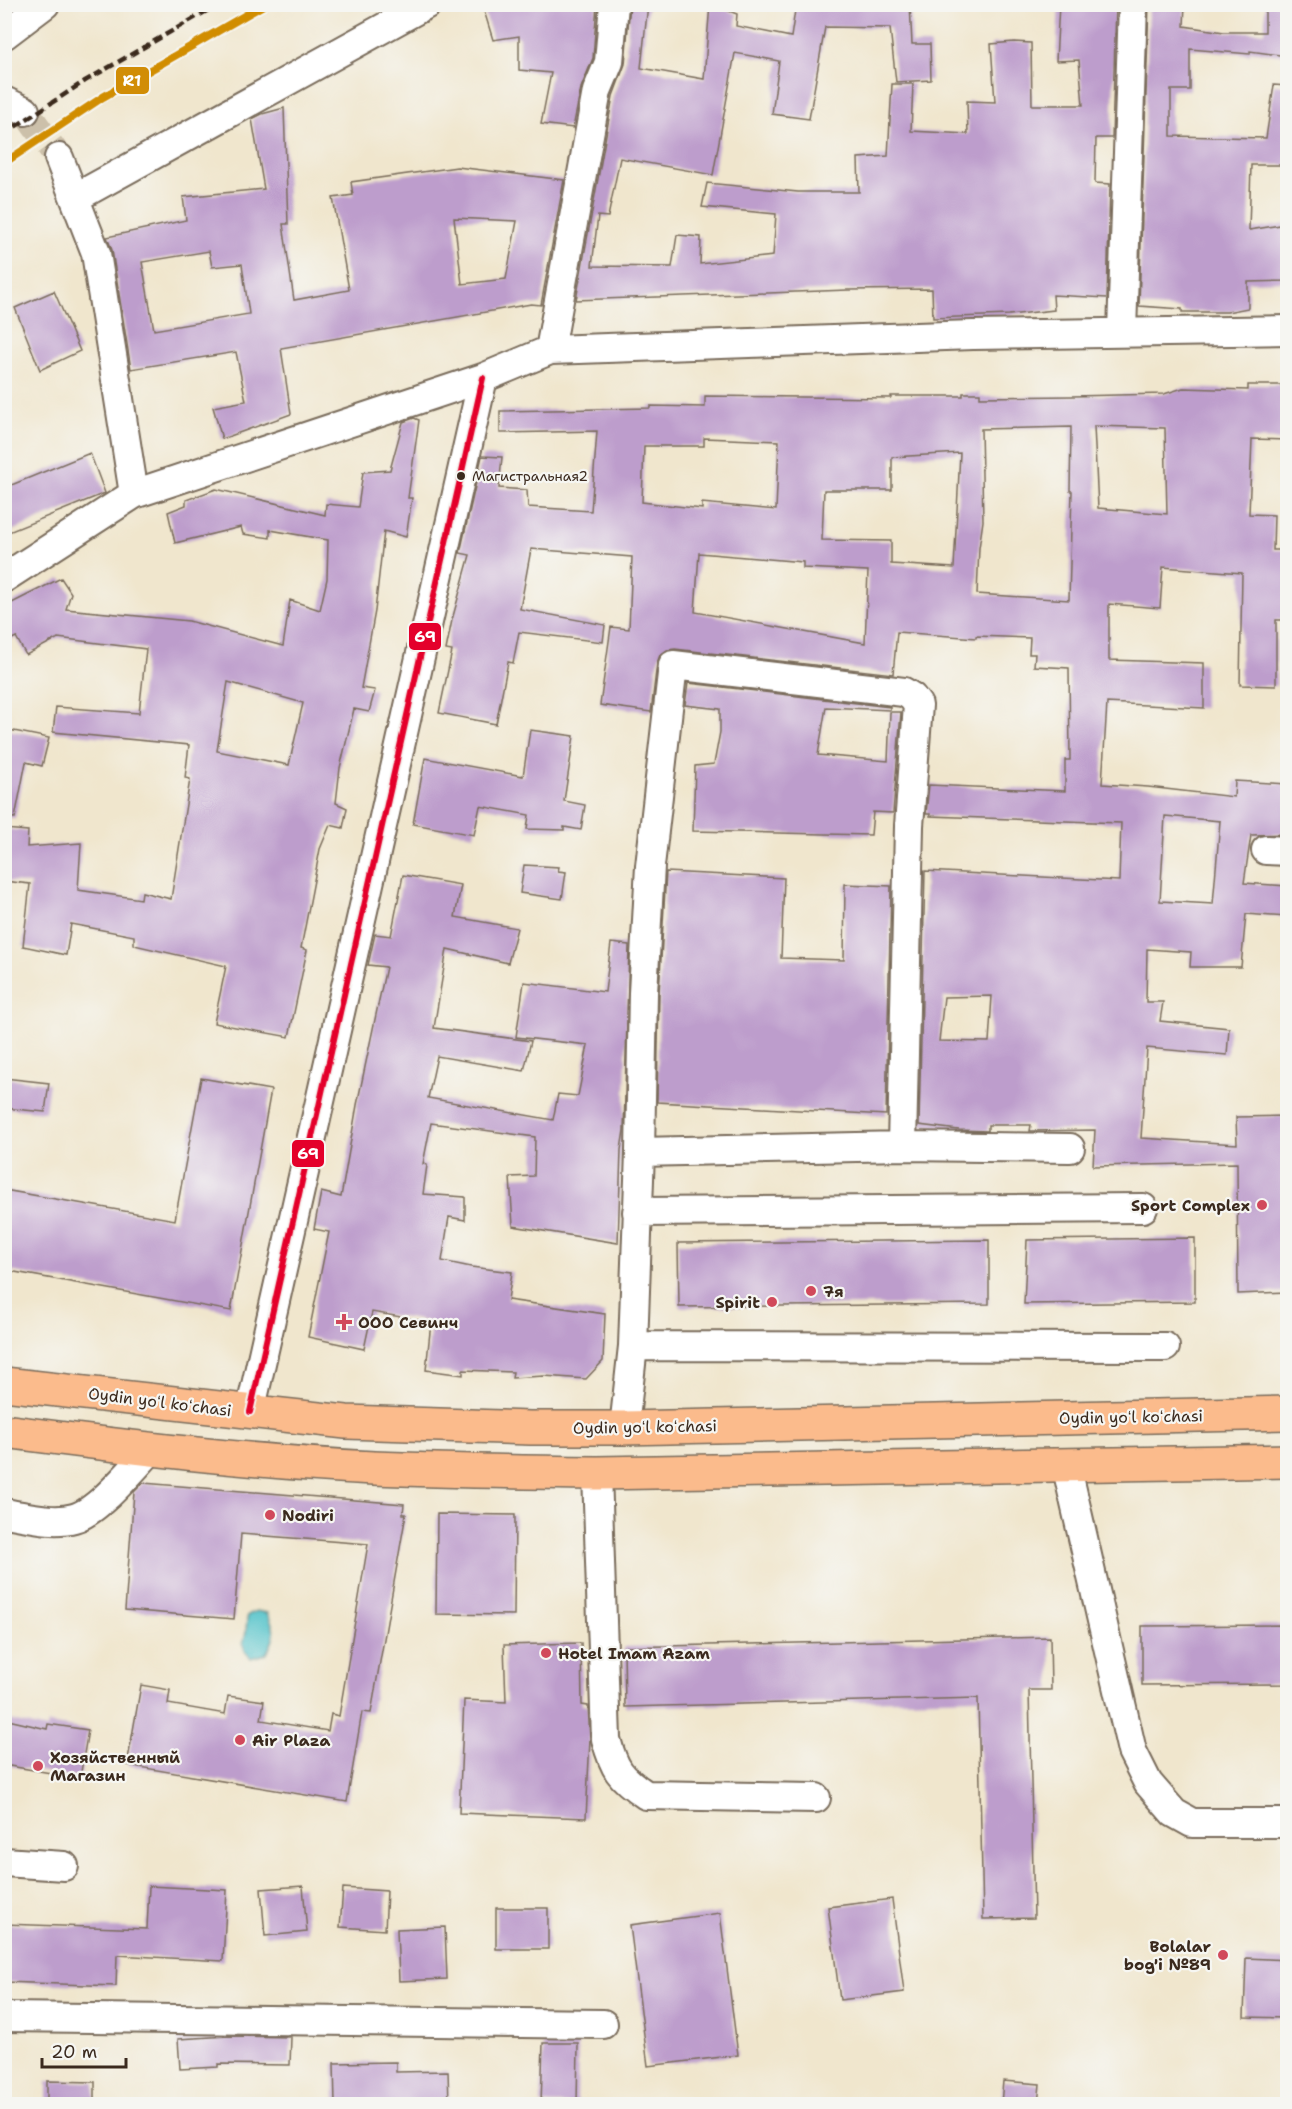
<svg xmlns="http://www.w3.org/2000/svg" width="1292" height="2109" font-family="'Shantell Sans',sans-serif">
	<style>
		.water { fill: #57c4cb; stroke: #497774; stroke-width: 1.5 }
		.building { fill: #bd9dcc; fill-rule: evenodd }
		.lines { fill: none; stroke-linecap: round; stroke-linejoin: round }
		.minor-tunnel { stroke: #ccc0aa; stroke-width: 28; stroke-dasharray: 28 14; stroke-linecap: butt }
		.minor-casing { stroke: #7a6c5b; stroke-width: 32 }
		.major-casing { stroke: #7a6c5b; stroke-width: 36 }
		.minor { stroke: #fff; stroke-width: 28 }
		.major { stroke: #fbbb8c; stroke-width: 33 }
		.rail { stroke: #3b2a1e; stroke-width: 4.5; stroke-dasharray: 9 4.5; stroke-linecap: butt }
		.bus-1-casing { stroke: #f6f6f2; stroke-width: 10 }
		.bus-1 { stroke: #e4002b; stroke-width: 6 }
		.rail-1-casing { stroke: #f6f6f2; stroke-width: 12 }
		.rail-1 { stroke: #d18d06; stroke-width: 8 }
		.bus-dot { fill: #3b2a1e; stroke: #f6f6f2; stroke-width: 2 }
		.poi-dot { fill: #d1495b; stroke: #f6f6f2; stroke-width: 2 }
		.labels { text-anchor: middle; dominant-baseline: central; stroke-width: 4.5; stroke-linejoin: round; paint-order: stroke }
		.bus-label { font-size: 14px; fill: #3b2a1e; stroke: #f6f6f2; text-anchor: start }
		.poi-label { font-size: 16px; font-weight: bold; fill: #3b2a1e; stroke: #f6f6f2; text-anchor: start }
		.street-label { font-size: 16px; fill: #3b2a1e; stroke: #f6f6f2 }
		.line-badge { stroke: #f6f6f2; stroke-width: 2 }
		.badge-label { font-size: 16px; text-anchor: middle; font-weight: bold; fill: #fff }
	</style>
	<rect width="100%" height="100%" fill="#f6f6f2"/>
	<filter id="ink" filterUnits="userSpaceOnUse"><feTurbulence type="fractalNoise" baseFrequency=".0167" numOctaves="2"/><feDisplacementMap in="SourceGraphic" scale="12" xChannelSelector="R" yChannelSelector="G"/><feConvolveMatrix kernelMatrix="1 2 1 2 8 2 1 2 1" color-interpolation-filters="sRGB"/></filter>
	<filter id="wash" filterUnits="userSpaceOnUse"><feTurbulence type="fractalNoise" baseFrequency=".008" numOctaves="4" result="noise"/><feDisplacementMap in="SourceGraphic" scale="24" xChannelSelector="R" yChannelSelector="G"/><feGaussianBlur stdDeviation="1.35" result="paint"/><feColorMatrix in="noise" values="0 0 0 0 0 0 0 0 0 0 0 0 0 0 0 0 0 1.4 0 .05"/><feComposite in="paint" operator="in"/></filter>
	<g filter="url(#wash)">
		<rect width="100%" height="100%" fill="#f0e6cd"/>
		<path class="water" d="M256 1611 267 1613C277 1631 276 1637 266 1654L251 1658 245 1651 243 1642C248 1633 245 1625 248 1615Z"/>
		<g id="blocks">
			<path class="building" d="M482 4H597L593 58 581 88 573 128 541 124 551 73 519 70V36L493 40Z
				M630 4H648L641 68 704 79 710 4 737 14 736 26 791 37 796 4H910L912 44H930L931 80 896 82 890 28 825 27 809 119 772 114 779 61 735 53 713 175 620 158 608 217 598 216 592 266 672 267 677 235 701 237 700 264 773 256 776 214 702 207 707 183 798 192H859L858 158 888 156 892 84H913L911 131 968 134 967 101 995 102 991 44 1014 42 1031 43 1032 105H1083L1079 60 1056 61 1059 4H1116L1112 138H1096L1095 183 1110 184 1107 298 1053 295 1054 310 1009 315 933 318 932 289 848 290 576 300 613 96 625 64Z
				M1149 4H1185L1184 26 1224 32H1265V4H1287V56L1250 51V54L1190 49V90H1171V136L1266 138 1274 85 1287 86V165H1251L1249 230 1287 224V281L1248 282V308L1227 312H1182V309L1139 306Z
				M284 108 288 224H283L294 300 349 290 333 198 353 195 351 182 457 167 564 180 541 305 531 304 281 348 291 414 222 439 213 407 246 401 236 352 131 369 112 250 107 237 186 220 183 197 264 189 252 119 262 114ZM454 218 517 221 506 279 462 284ZM209 251 212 267 242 264 249 314 154 330 142 262Z
				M54 291 80 351 40 370 15 308Z
				M1248 385H1287V440L1252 439 1249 514 1274 515 1273 550H1287V620H1276V686L1240 685 1242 573 1163 567 1160 608 1109 604V660L1204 663V708L1107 703 1102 784 1148 787 1234 797 1235 781 1287 784V834L1251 835 1244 883 1287 886V917L1246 914 1241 967H1190L1191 952 1147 949 1146 1002H1163L1160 1021 1229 1028 1227 1055 1147 1048 1141 1138 1237 1144 1236 1117 1287 1116V1292L1238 1294 1237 1163 1093 1166 1095 1130 1030 1131 1031 1125H988V1131L959 1130 919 1125 925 871 1119 881 1121 823 930 816V814H926L929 785 1065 791V760H1070L1069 668 1034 666 1035 654H1029L1030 638 976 636V638L897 632 893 674 675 649 667 650 660 655 657 663 651 712 600 705 611 627 629 629 632 557 531 549 520 609 605 625 603 642 519 632 513 663 508 662 496 724 439 713 452 651 446 650 452 620 470 555 460 553 482 456 502 457 499 488 527 490 528 507 591 511 597 431 500 433V411L650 408V406L705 407V396L891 398V396H963V393H980V397L1072 396 1164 394 1183 388 1248 390ZM1094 426 1165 428 1167 514 1098 508ZM1071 427 1070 491H1072L1069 600 977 594 979 548 983 521 981 429ZM704 438 779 441 776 510 702 503V509L642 502 644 446H704ZM960 453 954 568 891 564V541L822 540 824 490H892V457ZM699 553 803 562V568L868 571 865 643 695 612ZM1165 816 1220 821 1213 904 1160 901ZM992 996 989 1042 939 1041 944 997Z
				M414 418 419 420 408 498H412L406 537 384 531 375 611 361 688 375 690 369 712 354 709 340 768 336 803 347 808 343 828 330 825 320 849 301 948 307 950 289 1037 214 1023 226 966 134 945V936L71 924 66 955 23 946 30 884 4 881V829L28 831 27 847 81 843 78 890 141 899 142 892 171 899 190 779 185 778 189 745 53 732 56 707 139 713 146 649 58 638 26 655 16 637 4 643V607L61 578 71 593 66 609 189 621 283 646 290 600 320 610 327 579 328 540 270 530V538L243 534 241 527 175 543 168 512 186 505V500L216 489 325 515 326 504 358 507 363 472 390 470 403 422ZM228 682 303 703 289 765 217 751Z
				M90 453 105 493 4 534V488Z
				M688 683 890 707V710L826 707 818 755 888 761 890 712H901L893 813 873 812 871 835 693 831 695 766 714 764 720 732V709L685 705Z
				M4 729 49 738 42 766 26 762 15 818 4 817Z
				M530 730 574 736 564 801 585 805 581 830 564 827V830L527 829 529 815 480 806 474 835 413 824 425 758 523 776Z
				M524 865 559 867 558 871 566 872 562 899 520 893Z
				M666 872 784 878 781 958 844 960 845 884 891 886 886 1115 657 1102 659 994Z
				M403 875 461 885 455 917 517 928 508 963 447 949 434 1028 531 1041 524 1071 437 1056 428 1098 553 1120 558 1094 578 1096 588 1045 516 1037 524 982 605 992 611 943 629 945 624 1130 621 1150 618 1243 513 1226 510 1177 534 1176 535 1137 431 1123 423 1164 427 1165 423 1194 465 1197V1220L449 1217 442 1261 471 1267 512 1272 508 1300 605 1314 603 1361 586 1379 544 1376 512 1378 513 1372 463 1370V1375L426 1370 431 1322 372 1312 364 1349 308 1337 329 1232 314 1229 321 1192 341 1197 357 1105 386 967 368 965 375 934 391 936Z
				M4 1078 49 1083 45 1112 4 1108Z
				M201 1078 271 1090 231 1311 4 1270V1190L175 1220Z
				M1195 1238V1302L1024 1304 1027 1240Z
				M989 1240V1304L679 1307 678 1243Z
				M143 1483 404 1504 403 1514H406L371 1713 362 1712 347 1802 127 1765 141 1685 170 1690 168 1704 225 1714 228 1696 264 1701 261 1720 328 1731 331 1714 339 1716 368 1544 241 1534 234 1619 125 1610 134 1492Z
				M437 1514 515 1515 514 1615 436 1614Z
				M1287 1625V1684L1142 1685V1626Z
				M1050 1637 1051 1690H1029L1034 1918 983 1919 978 1698 625 1707 624 1647Z
				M581 1643 582 1705 588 1706 590 1739 586 1818 459 1813 464 1700 506 1702 504 1645Z
				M4 1719 47 1729 48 1724 88 1730 80 1778 4 1765Z
				M149 1886 227 1890 223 1961 117 1955 116 1986 4 1982V1924L147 1929Z
				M303 1886 307 1932 265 1936 261 1889Z
				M343 1888 387 1891 385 1930 340 1927Z
				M892 1899 904 1992 840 2000 828 1907Z
				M496 1908H548V1949H496Z
				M720 1913 738 2055 648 2066 630 1925Z
				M445 1927 447 1979 399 1981 397 1929Z
				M1246 1958 1287 1960V2018L1244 2017Z
				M229 2036 291 2037 290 2065 218 2064V2067L180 2069 178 2039Z
				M543 2043H578L577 2104H541Z
				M396 2062V2072L448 2071 449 2104H335L334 2063Z
				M47 2081 95 2082V2104H47Z
				M1003 2081 1040 2084 1038 2104H1001Z"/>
		</g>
	</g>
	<g filter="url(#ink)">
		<use href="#blocks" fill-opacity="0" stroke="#7a6c5b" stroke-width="1.5"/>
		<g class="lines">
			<path class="minor-tunnel" d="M25 111 59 158"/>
			<defs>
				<path id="minor" d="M4 35 45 4
					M4 101 25 111
					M59 158 96 253 134 494
					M75 198 427 4
					M1122 331 1133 4
					M550 350 597 91 609 62 614 4
					M4 578 134 494 483 378 550 350 973 335 1288 330
					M1266 850 1288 851
					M640 1152 643 993 650 866 673 665 904 692 912 697 918 705 909 826 902 1146
					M637 1212 1143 1208
					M633 1346 1165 1347
					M250 1412 483 378
					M624 1428 633 1346 640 1152 902 1146 1070 1148
					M1066 1464 1132 1751 1148 1783 1174 1813 1192 1823H1288
					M597 1473 606 1739C614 1769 620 1778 646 1795L816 1798
					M4 1513C26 1516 52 1524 74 1518 98 1512 133 1468 151 1450
					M4 1862 64 1866
					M4 2017 603 2024"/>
				<path id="major" d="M4 1384 346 1422 530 1428H624L1288 1413
					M4 1431C127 1447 251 1462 374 1468 449 1471 523 1472 597 1473L1288 1461"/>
			</defs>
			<use href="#minor" class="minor-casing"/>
			<use href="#major" class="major-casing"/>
			<use href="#minor" class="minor"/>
			<use href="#major" class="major"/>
			<path class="rail" d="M4 134 85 81 219 4"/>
			<defs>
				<path id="bus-1" d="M250 1412 483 378"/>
			</defs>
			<use href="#bus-1" class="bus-1-casing"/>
			<use href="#bus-1" class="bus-1"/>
			<defs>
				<path id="rail-1" d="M4 163 103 97 265 4"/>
			</defs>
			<use href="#rail-1" class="rail-1-casing"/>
			<use href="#rail-1" class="rail-1"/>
		</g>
	</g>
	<circle class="bus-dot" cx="461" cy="476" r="5"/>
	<g class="poi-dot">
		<circle cx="1262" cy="1205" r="6"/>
		<circle cx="811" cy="1291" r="6"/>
		<circle cx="772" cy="1302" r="6"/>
		<path d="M341 1313h6v6h6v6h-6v6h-6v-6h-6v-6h6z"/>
		<circle cx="270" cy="1515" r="6"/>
		<circle cx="546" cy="1653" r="6"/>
		<circle cx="240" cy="1740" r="6"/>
		<circle cx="38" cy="1766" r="6"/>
		<circle cx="1223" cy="1955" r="6"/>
	</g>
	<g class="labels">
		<g class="bus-label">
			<text x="472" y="476">Магистральная2</text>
		</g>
		<g class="poi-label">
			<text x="1250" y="1205" text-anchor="end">Sport Complex</text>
			<text x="823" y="1291">7я</text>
			<text x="760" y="1302" text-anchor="end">Spirit</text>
			<text x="358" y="1322">ООО Севинч</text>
			<text x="282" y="1515">Nodiri</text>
			<text x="558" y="1653">Hotel Imam Azam</text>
			<text x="252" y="1740">Air Plaza</text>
			<text x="50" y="1757">Хозяйственный<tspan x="50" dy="18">Магазин</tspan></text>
			<text x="1211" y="1946" text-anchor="end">Bolalar<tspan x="1211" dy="18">bog'i №89</tspan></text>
		</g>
		<g class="street-label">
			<text transform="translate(160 1402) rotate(7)">Oydin yoʻl koʻchasi</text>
			<text transform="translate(1131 1417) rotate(-1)">Oydin yoʻl koʻchasi</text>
			<text transform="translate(645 1427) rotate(-1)">Oydin yoʻl koʻchasi</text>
		</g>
	</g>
	<g class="line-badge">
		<rect x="115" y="66" width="35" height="29" rx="6" fill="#d18d06"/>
		<rect x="408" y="622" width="34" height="29" rx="6" fill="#e4002b"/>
		<rect x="291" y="1139" width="34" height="29" rx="6" fill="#e4002b"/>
	</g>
	<g class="badge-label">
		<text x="132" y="86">R1</text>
		<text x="425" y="642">69</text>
		<text x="308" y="1159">69</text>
	</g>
	<rect width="1292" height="2109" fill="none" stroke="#f6f6f2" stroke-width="24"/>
	<path d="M42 2058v9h84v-9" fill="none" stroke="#3b2a1e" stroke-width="3"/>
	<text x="51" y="2058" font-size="18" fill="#3b2a1e" stroke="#f6f6f2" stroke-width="4.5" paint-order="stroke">20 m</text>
</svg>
